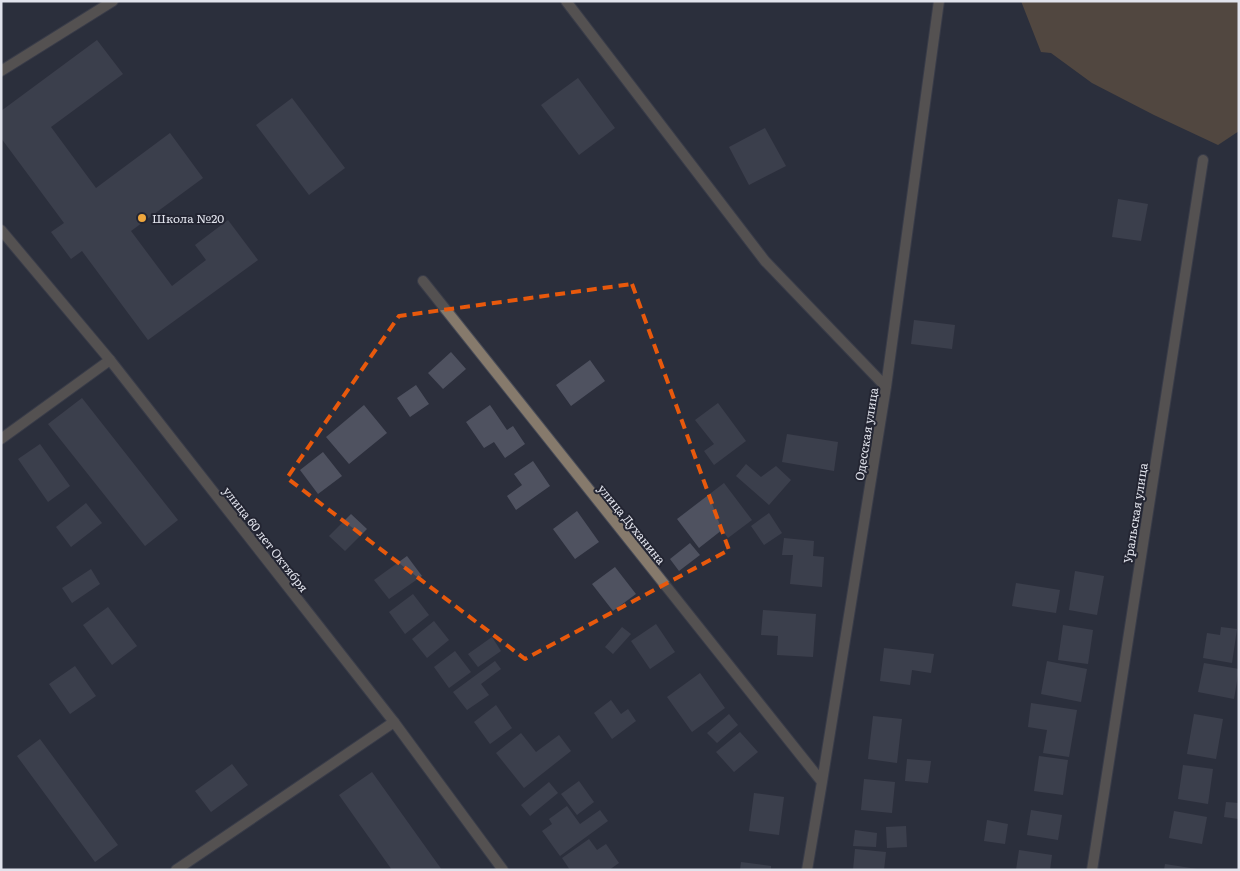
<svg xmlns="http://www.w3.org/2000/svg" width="1240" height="871" font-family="Literata,serif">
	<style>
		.forest { fill: #7f6545 }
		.building { fill: #4f5260 }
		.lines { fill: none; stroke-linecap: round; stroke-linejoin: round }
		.lane-casing { stroke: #494c58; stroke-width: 12 }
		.street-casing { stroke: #494c58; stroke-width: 12 }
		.lane { stroke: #867a6c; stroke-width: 10 }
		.street { stroke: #867a6c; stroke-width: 10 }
		.marked { fill: none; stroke: #e8590c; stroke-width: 4; stroke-dasharray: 10 6; stroke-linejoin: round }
		.poi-dot { fill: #efa73d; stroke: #232532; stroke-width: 2 }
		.labels { text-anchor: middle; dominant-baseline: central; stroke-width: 4; stroke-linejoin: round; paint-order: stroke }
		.poi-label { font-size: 12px; fill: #e1e3ec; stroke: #232532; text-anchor: start }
		.street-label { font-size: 12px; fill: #e1e3ec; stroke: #232532 }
	</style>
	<rect width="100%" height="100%" fill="#2c2f3c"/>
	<path class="forest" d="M1021 1H1237L1239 3V131L1218 145 1154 115 1092 83 1051 53 1041 52Z"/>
	<path class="building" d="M97 40 123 74 51 127 96 188 170 133 203 178 131 231 172 286 206 260 195 245 228 220 258 260 148 340 82 251 71 259 51 232 64 223 1 138V111Z
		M578 78 615 128 579 155 541 105Z
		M292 98 345 168 309 195 256 125Z
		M765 128 786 166 749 185 729 147Z
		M1118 199 1148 204 1141 241 1112 237Z
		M914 320 955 325 952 349 911 344Z
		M451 352 466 369 443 389 428 373Z
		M590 360 605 381 571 406 556 385Z
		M416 385 429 404 410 417 397 398Z
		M82 398 178 520 145 546 48 424Z
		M718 403 746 441 714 465 704 451 714 444 695 420Z
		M364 405 387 433 349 464 326 437Z
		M490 405 507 430 513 426 525 444 505 458 494 442 484 448 466 422Z
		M787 434 838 442 834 471 782 462Z
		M40 444 70 486 48 502 18 459Z
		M323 452 342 476 318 494 300 470Z
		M533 461 550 486 516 510 507 496 522 485 514 474Z
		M746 464 761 477 776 466 791 480 769 505 736 476Z
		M724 483 752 520 728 538 722 530 699 548 677 519Z
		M86 503 102 523 71 547 56 527Z
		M577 511 599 542 575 559 553 529Z
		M769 513 782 533 764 545 751 526Z
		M351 514 367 529 345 551 329 536Z
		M784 538 814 541 813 556 824 557 822 587 790 584 793 555H782Z
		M690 543 700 555 679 571 670 559Z
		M407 556 422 576 389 599 374 580Z
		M615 567 636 594 613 611 592 584Z
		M91 569 100 584 72 603 62 588Z
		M1075 571 1104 576 1097 615 1069 610Z
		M1016 583 1060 590 1056 613 1012 606Z
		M413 594 429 615 405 634 389 612Z
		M108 607 137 646 112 665 83 625Z
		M763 610 816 614 813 657 777 655 778 636 761 635Z
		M434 621 449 640 427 658 412 639Z
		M656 624 675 652 650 669 631 641Z
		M1063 625 1093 630 1088 664 1058 660Z
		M622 627 631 634 613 654 605 647Z
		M1221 627 1237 629 1232 663 1203 658 1207 633 1220 635Z
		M492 637 501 651 478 667 468 654Z
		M884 648 934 654 931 673 912 670 910 685 880 681Z
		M455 651 471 672 449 688 434 667Z
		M495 661 501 669 481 684 489 695 467 710 453 692Z
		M1047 661 1087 669 1081 702 1041 694Z
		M1204 663 1239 669 1234 699 1198 692Z
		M75 666 96 696 70 714 49 684Z
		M700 673 725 708 692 732 667 697Z
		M611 700 621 714 628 709 636 721 612 739 594 713Z
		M1031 703 1077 710 1069 757 1043 753 1047 730 1028 727Z
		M496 705 512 728 490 744 474 722Z
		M729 714 738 725 717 743 707 733Z
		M1194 714 1223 719 1216 759 1187 754Z
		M873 716 902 719 897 763 868 759Z
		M740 732 758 752 734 772 716 752Z
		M521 733 536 752 559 735 571 751 524 788 496 753Z
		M40 739 118 845 95 862 17 756Z
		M1039 756 1068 760 1063 795 1034 791Z
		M907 759 931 761 928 783 905 781Z
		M232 764 248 785 211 812 195 791Z
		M1183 765 1213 769 1208 804 1178 799Z
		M372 772 442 870H392L339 795Z
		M864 779 895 782 892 813 861 810Z
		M579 781 594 802 577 815 561 794Z
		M549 782 558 793 530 816 521 805Z
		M754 793 784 797 779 835 749 831Z
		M1226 802 1239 803V819L1224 817Z
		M567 806 580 824 600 810 608 821 560 856 542 831 552 824 549 819Z
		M1031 810 1062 815 1058 840 1027 835Z
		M1174 811 1207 817 1202 844 1169 838Z
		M987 820 1008 824 1005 844 984 841Z
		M906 826 907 847 887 848 886 827Z
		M855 830 877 833 876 847 853 846Z
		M589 839 597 850 606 844 619 863 609 870H570L562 858Z
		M855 849 886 852 884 870H853Z
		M1019 850 1052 855 1050 870H1016Z
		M741 862 771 866V870H740Z
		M1165 864 1197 869V870H1164Z"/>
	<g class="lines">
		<defs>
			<path id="lane" d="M1 439 110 360
				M176 870 394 722"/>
			<path id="street" d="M566 1 765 261 886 387
				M1 71 113 1
				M1 230 110 360 394 722 503 870
				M423 281 822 782
				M807 870 822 782 886 387 939 1
				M1092 870 1203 160"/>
		</defs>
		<use href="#lane" class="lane-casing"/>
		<use href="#street" class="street-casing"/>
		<use href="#lane" class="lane"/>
		<use href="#street" class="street"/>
	</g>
	<path d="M0 0H1240V871H0ZM632 284 729 550 525 659 287 478 399 316Z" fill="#2c2f3c" fill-opacity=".55" fill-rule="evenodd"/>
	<path class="marked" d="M632 284 729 550 525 659 287 478 399 316Z"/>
	<circle class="poi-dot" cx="142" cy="218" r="5"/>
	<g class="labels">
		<g class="poi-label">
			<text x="152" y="218">Школа №20</text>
		</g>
		<g class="street-label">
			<text transform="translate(866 434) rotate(-81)">Одесская улица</text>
			<text transform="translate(1135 513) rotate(-81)">Уральская улица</text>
			<text transform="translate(632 524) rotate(51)">улица Духанина</text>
			<text transform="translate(266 539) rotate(52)">улица 60 лет Октября</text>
		</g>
	</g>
	<rect width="1240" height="871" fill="none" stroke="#e1e3ec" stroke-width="5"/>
</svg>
